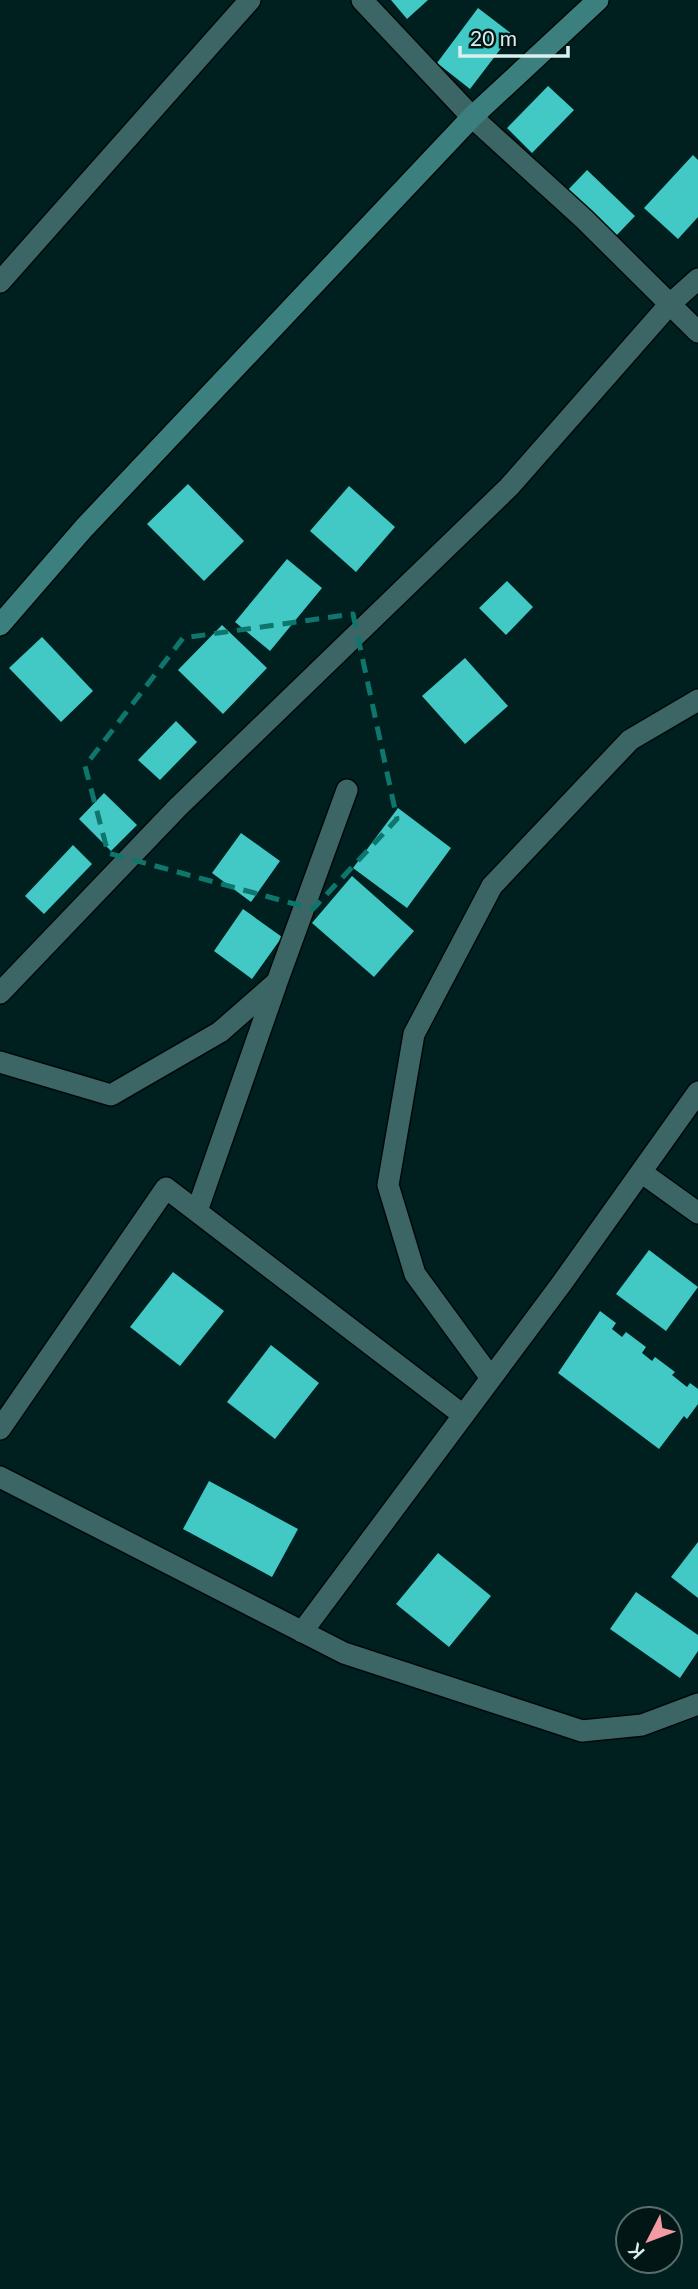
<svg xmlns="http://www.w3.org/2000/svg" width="698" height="2289" font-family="Lato,sans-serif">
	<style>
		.building { fill: #42c8c5 }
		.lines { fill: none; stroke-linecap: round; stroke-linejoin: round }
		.street-casing { stroke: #000908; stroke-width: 24 }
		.secondary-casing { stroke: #000908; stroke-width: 24 }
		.street { stroke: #3c6665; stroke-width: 21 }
		.secondary { stroke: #3b807e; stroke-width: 21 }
		.marked { fill: none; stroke: #0f766e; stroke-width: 5; stroke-dasharray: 14 9; stroke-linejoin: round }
	</style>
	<rect width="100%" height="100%" fill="#00201f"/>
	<path class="building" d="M391 0H428L407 19Z
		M478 8 512 34 470 89 437 63Z
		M548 86 574 110 532 153 507 128Z
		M693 155 698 160V217L678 239 644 208Z
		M587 170 635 216 615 237 567 191Z
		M188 484 244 541 204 581 147 524Z
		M349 486 395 527 356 572 310 531Z
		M287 559 322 588 270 651 235 622Z
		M507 581 533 607 506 635 479 608Z
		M222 625 267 668 223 714 178 670Z
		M42 637 93 691 61 722 9 668Z
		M465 658 508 706 465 744 422 696Z
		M176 721 197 742 160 780 138 760Z
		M104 793 137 825 111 851 79 819Z
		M398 808 451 848 407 908 353 868Z
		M241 833 280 861 251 902 212 873Z
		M73 845 92 864 44 914 25 896Z
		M352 876 414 931 374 977 312 923Z
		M243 909 282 937 252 979 214 951Z
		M649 1250 698 1287 666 1331 616 1294Z
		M173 1272 224 1311 180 1366 130 1327Z
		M600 1311 616 1323 612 1329 622 1337 626 1332 646 1347 642 1353 652 1361 655 1357 675 1372 672 1375 687 1387 690 1383 698 1389V1404L687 1419 684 1416 659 1449 558 1373Z
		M271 1345 319 1383 275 1439 227 1402Z
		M209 1481 298 1529 272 1577 183 1529Z
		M698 1542V1598L671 1577Z
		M438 1553 491 1596 449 1647 396 1604Z
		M636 1592 698 1635V1651L680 1678 610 1629Z"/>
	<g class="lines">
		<defs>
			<path id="street" d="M362 0 472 117 584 219 698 332
				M0 282 250 0
				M0 993 178 807 509 487 669 305 698 279
				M0 1062 111 1095 220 1032 277 982 347 790
				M641 1172 698 1213
				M197 1211 276 985
				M491 1378 415 1274 388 1185 414 1034 492 886 630 740 698 700
				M0 1429 166 1188 463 1415
				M0 1477 344 1653 582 1731 642 1725 698 1704
				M302 1632 562 1283 698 1092"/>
			<path id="secondary" d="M0 625 84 528 472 117 598 0"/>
		</defs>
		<use href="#street" class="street-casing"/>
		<use href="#secondary" class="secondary-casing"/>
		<use href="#street" class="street"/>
		<use href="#secondary" class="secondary"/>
	</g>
	<path class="marked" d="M353 614 397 819 313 909 108 853 85 766 183 638Z"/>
	<g transform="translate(649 2240) rotate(228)"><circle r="33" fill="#021615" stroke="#586d6c" stroke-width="2"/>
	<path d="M0-5L12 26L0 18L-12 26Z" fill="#f49aa4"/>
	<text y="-10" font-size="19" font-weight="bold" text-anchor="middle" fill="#d9f0ee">K</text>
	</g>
	<path d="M460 46v10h108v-10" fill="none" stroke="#d9f0ee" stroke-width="3.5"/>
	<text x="470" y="46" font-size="21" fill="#d9f0ee" stroke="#021615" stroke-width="5" paint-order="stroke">20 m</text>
</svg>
